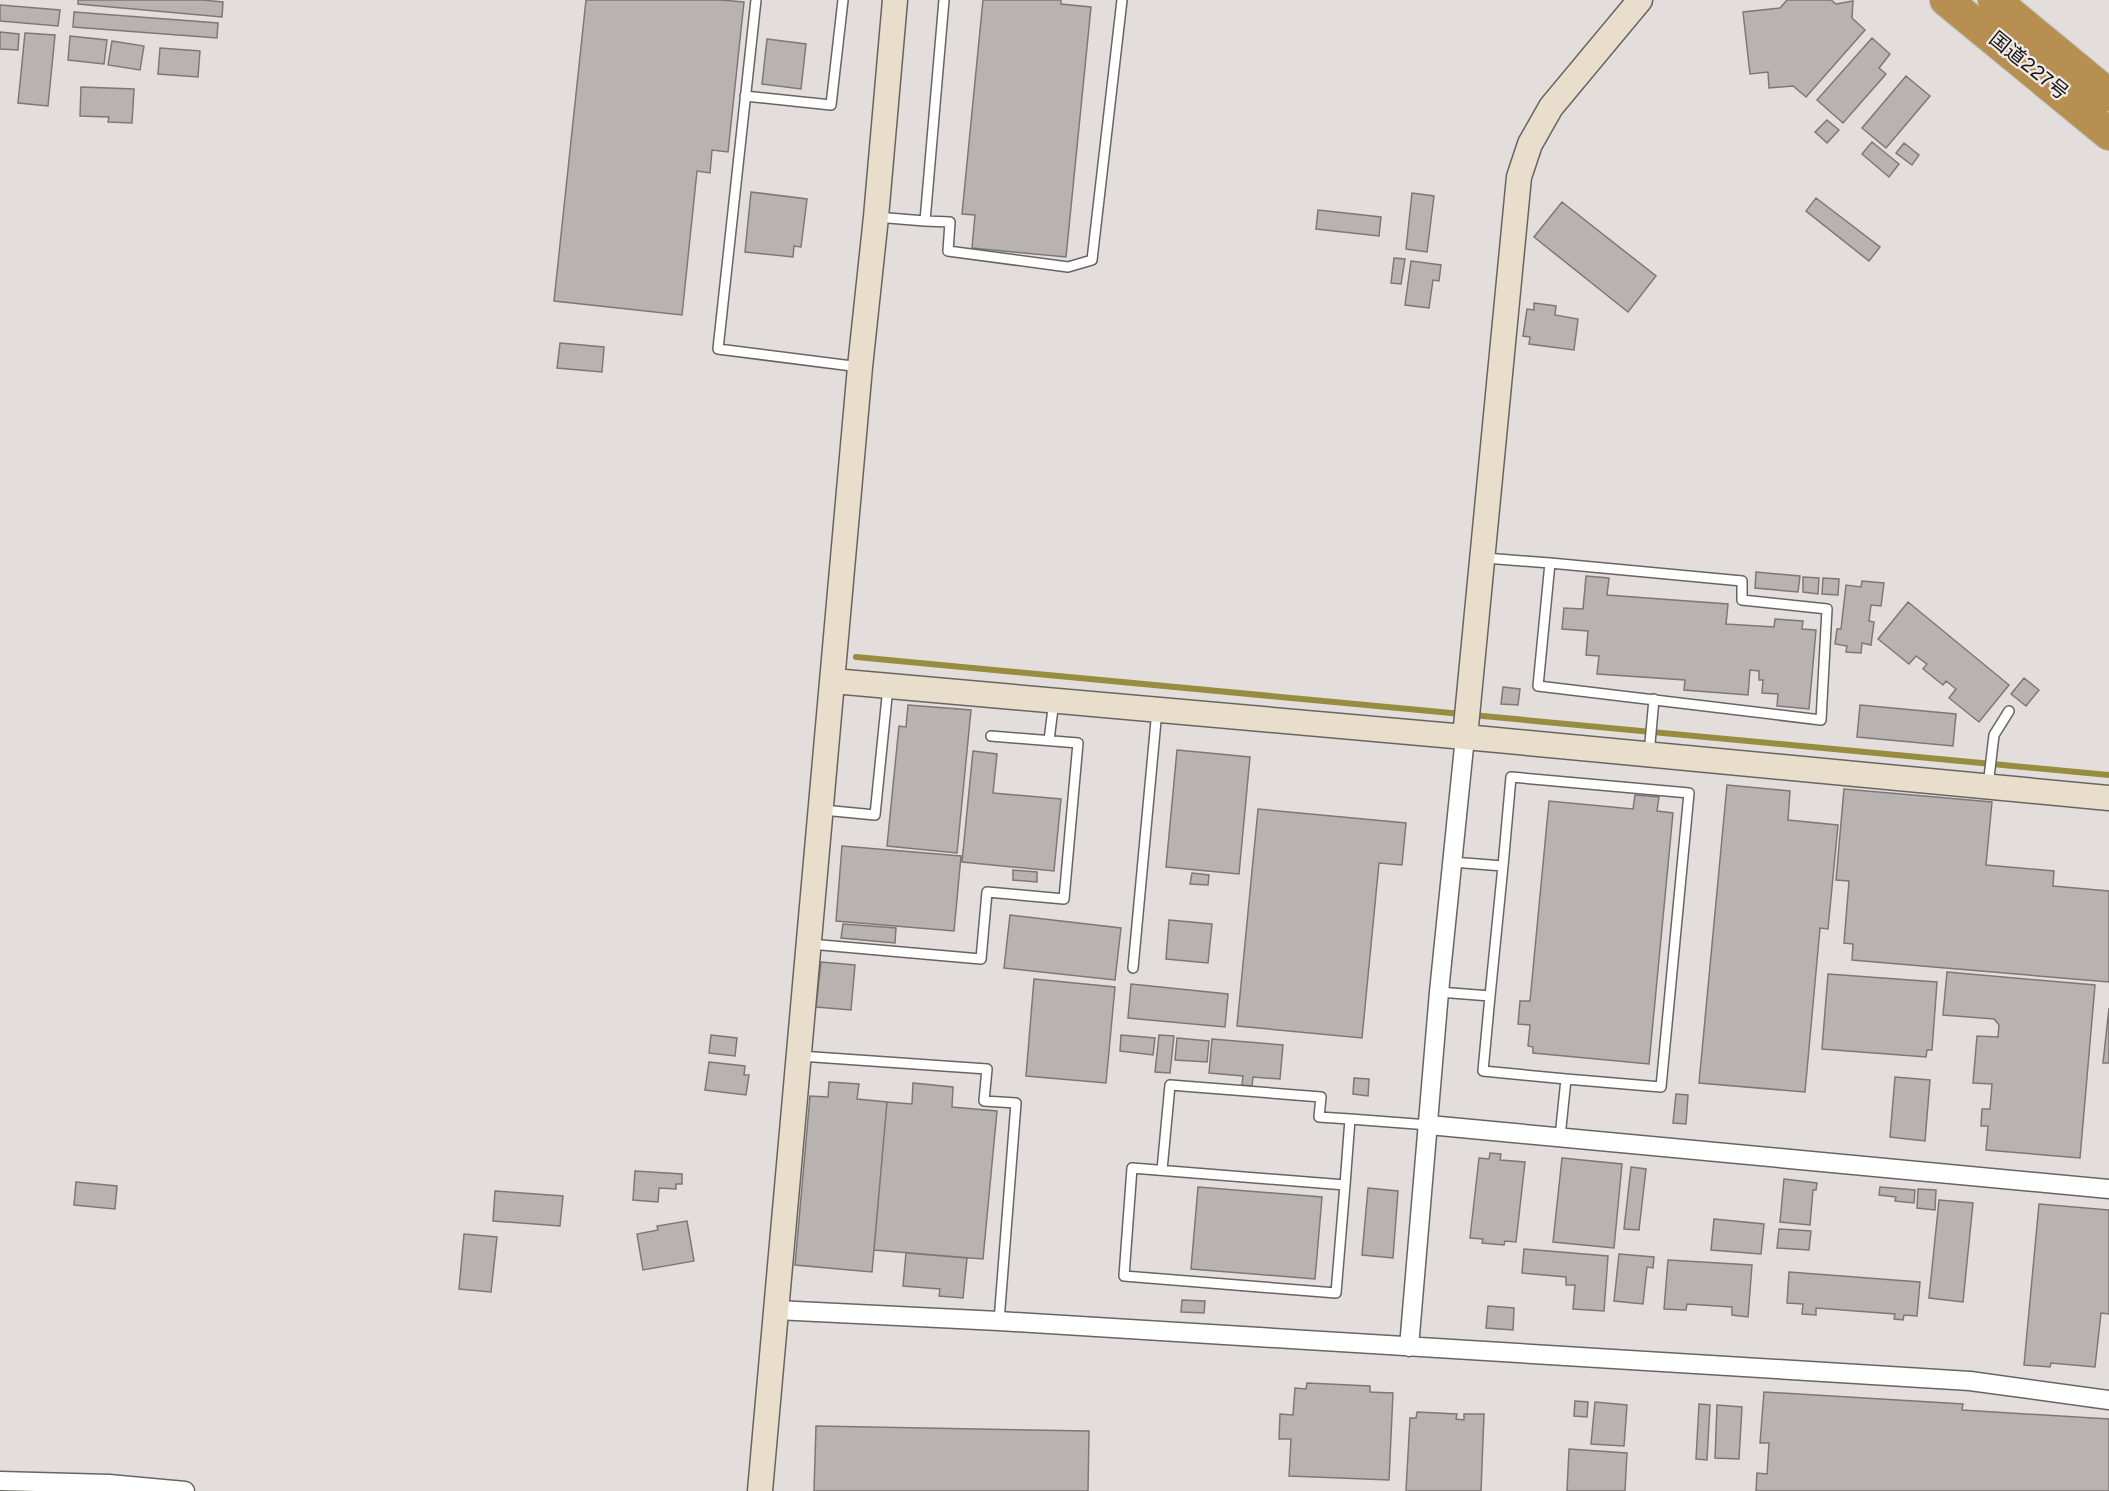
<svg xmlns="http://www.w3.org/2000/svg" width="2109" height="1491" font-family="Overpass,'Noto Sans JP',sans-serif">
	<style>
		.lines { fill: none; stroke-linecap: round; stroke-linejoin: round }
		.stream { stroke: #988c41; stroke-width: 6 }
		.building { fill: #b8b3b1; stroke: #7d7876; stroke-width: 1.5 }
		.lane-casing { stroke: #686461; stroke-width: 12 }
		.street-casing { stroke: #686461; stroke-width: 21 }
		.secondary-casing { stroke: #686461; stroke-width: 27 }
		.highway-casing { stroke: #babab9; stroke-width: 34 }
		.lane { stroke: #fff; stroke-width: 9 }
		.street { stroke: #fff; stroke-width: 18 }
		.secondary { stroke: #e9decb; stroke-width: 24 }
		.highway { stroke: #b79051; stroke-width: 32 }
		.labels { text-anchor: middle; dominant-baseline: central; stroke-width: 4.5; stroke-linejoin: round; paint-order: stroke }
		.street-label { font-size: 20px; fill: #191817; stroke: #f0ebe8 }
	</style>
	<rect width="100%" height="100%" fill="#e3dedb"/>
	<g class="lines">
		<path class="stream" d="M856 657 1462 714
			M1472 715 2109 775"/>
	</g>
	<path class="building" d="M78 0H202L223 2 222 17 78 4Z
		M586 0H721L744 2 728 152 712 150 710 173 697 171 682 315 554 301Z
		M983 0H1061V4L1091 7 1066 257 972 248 975 215 962 214Z
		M1787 0H1831L1836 4 1853 1 1852 18 1865 30 1806 97 1793 86 1769 88 1768 72 1750 74 1743 12 1780 8Z
		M0 5 60 10 58 26 0 21Z
		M74 12 218 23 217 38 73 27Z
		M0 32 19 34 18 50 0 49Z
		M25 33 55 35 48 106 18 103Z
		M70 36 107 40 104 64 68 60Z
		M1872 38 1890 54 1879 68 1886 74 1843 123 1817 100Z
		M767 39 806 44 801 89 762 84Z
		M112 41 144 46 140 70 108 65Z
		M160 48 200 51 198 77 158 74Z
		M1906 76 1930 96 1886 148 1862 128Z
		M81 87 134 89 132 123 108 122 109 117 80 116Z
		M1827 120 1839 130 1827 143 1815 132Z
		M1872 142 1899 164 1889 177 1862 154Z
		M1904 143 1919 155 1912 165 1896 153Z
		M751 192 807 199 801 247 794 246 793 257 745 252Z
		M1412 193 1434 196 1427 252 1406 249Z
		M1816 198 1880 247 1869 261 1806 211Z
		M1562 202 1656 276 1628 312 1534 237Z
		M1318 210 1381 217 1379 236 1316 229Z
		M1394 258 1405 259 1401 284 1391 283Z
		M1411 261 1441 265 1439 281 1433 280 1429 308 1405 305Z
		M1534 303 1556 306 1555 315 1578 319 1574 350 1529 344 1530 337 1523 336 1527 309 1534 310Z
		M560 343 604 347 602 372 557 368Z
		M1756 572 1800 576 1798 592 1755 588Z
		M1586 576 1609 578 1607 595 1728 604 1726 624 1774 627 1775 619 1803 621 1802 629 1816 630 1809 709 1777 706 1778 694 1762 693 1763 680H1759V671L1750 670 1748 695 1684 690 1685 680 1597 674 1599 656 1586 655 1588 631 1562 629 1564 608 1583 609Z
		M1803 577 1819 578 1818 594 1803 592Z
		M1823 578 1839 579 1838 595 1822 594Z
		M1862 581 1884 583 1881 606 1871 605 1869 621 1874 622 1871 645 1862 643 1861 653 1846 652 1847 646 1835 644 1837 629H1841L1846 585 1861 587Z
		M1908 602 2009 685 1979 722 1949 698 1956 689 1946 681 1943 685 1923 669 1927 664 1916 656 1909 664 1878 639Z
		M2024 678 2039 690 2026 706 2011 694Z
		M1503 687 1520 689 1518 705 1501 704Z
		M908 705 971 710 957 853 887 846 899 726 906 727Z
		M1860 705 1956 714 1953 746 1857 737Z
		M1177 750 1250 757 1239 874 1166 867Z
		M973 751 997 754 993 793 1061 799 1054 871 962 862Z
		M1727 785 1790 791 1788 820 1838 825 1828 929 1820 928 1805 1092 1699 1083Z
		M1844 789 1992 802 1986 865 2054 871 2053 886 2109 891V982L1852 960 1853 944 1844 943 1849 881 1836 880Z
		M1635 795 1659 797 1657 811 1673 813 1649 1064 1533 1053V1047L1528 1046 1530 1025 1518 1024 1520 1001H1530L1549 801 1633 809Z
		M1258 809 1406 823 1402 865 1379 863 1362 1038 1237 1026Z
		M842 846 961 856 954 931 836 921Z
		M1013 870 1037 872V882L1013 880Z
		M1192 873 1209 875 1208 885 1190 884Z
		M1010 915 1121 928 1115 980 1004 968Z
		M1169 920 1212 924 1208 963 1166 959Z
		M843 924 896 928 895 943 841 938Z
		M821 962 855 965 851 1010 816 1007Z
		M1947 972 2095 985 2080 1158 1986 1150 1988 1126H1981L1982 1109H1990L1992 1084 1973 1083 1977 1036 1998 1037 1999 1025 1994 1019 1943 1015Z
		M1828 974 1937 982 1932 1050H1927L1926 1057 1822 1049Z
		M1034 979 1115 987 1106 1083 1026 1076Z
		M1131 984 1228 994 1225 1027 1128 1018Z
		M2109 1008V1063H2103Z
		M711 1035 737 1038 735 1056 709 1053Z
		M1121 1035 1155 1038 1153 1055 1120 1051Z
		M1159 1035 1174 1036 1170 1073 1155 1072Z
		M1177 1038 1209 1041 1207 1062 1175 1060Z
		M1212 1039 1283 1045 1280 1079 1253 1077 1252 1086 1242 1085 1243 1076 1209 1073Z
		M709 1062 745 1066 744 1075H749L746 1095 705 1090Z
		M1895 1077 1930 1080 1925 1141 1890 1137Z
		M1354 1078 1369 1079 1368 1096 1353 1094Z
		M829 1082 859 1084 857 1099 887 1102 872 1272 795 1265 810 1096 828 1097Z
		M913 1083 953 1087 952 1107 997 1111 983 1259 874 1250 887 1102 912 1104Z
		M1676 1094 1688 1095 1686 1124 1673 1123Z
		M1490 1153 1501 1154 1500 1160 1525 1162 1516 1242 1505 1241 1504 1245 1482 1243 1483 1239 1470 1238 1479 1158 1489 1159Z
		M1562 1158 1622 1164 1614 1248 1553 1242Z
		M1631 1167 1646 1169 1639 1230 1624 1229Z
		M635 1171 682 1174V1184H676V1189L659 1188 658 1202 633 1200Z
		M1784 1179 1817 1183 1816 1190H1813L1810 1225 1780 1222Z
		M76 1182 117 1186 115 1209 74 1205Z
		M1198 1187 1322 1197 1315 1279 1191 1269Z
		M1880 1187 1915 1190 1914 1203 1895 1201 1896 1197 1879 1195Z
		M1368 1188 1398 1191 1393 1258 1362 1255Z
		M1918 1189 1936 1190 1935 1210 1917 1208Z
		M495 1191 563 1196 560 1226 493 1221Z
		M1939 1200 1973 1203 1963 1302 1929 1298Z
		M2039 1204 2109 1210V1314L2101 1313 2095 1367 2051 1363 2050 1367 2024 1365Z
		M1714 1219 1764 1224 1761 1254 1711 1250Z
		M687 1221 694 1261 643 1270 637 1234 658 1230 657 1226Z
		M1779 1229 1811 1231 1809 1250 1777 1248Z
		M464 1234 497 1237 491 1292 459 1289Z
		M1524 1249 1608 1256 1604 1311 1573 1309 1575 1285H1566V1277L1522 1273Z
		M906 1253 967 1258 963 1298 939 1296 940 1289 903 1286Z
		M1619 1254 1654 1257 1653 1268 1647 1267 1643 1304 1614 1301Z
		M1668 1260 1752 1265 1748 1317 1732 1315V1307L1687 1304 1686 1310 1664 1309Z
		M1789 1272 1920 1282 1917 1316 1904 1315 1903 1320 1894 1319 1895 1314 1816 1308V1315L1802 1314 1803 1304 1787 1303Z
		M1182 1300 1205 1301 1204 1313 1181 1312Z
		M1488 1306 1514 1308 1513 1330 1486 1328Z
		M1307 1383 1370 1386V1392L1393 1393 1389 1480 1289 1476 1291 1439H1279L1280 1414 1293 1415 1295 1388 1306 1389Z
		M1764 1392 1963 1404 1962 1410 2109 1419V1491H1756L1757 1473 1767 1474 1769 1443H1760Z
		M1575 1401 1588 1402 1587 1417 1574 1416Z
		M1595 1402 1627 1405 1624 1446 1591 1444Z
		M1699 1404 1710 1405 1707 1460 1696 1459Z
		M1717 1405 1742 1407 1739 1459 1715 1458Z
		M1417 1412 1457 1414 1456 1419 1464 1420V1414H1484L1481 1491H1406L1410 1418H1416Z
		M816 1426 1089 1431 1088 1491H814Z
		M1569 1449 1627 1453 1625 1491H1567Z"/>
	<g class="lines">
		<defs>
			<path id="lane" d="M756 0 718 349 860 367
				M745 96 831 105 843 0
				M876 217 925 221 944 0
				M925 221 950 222 948 251 1068 267 1092 260 1122 0
				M1485 558 1550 563 1538 686 1821 720 1827 609 1742 600V581L1550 563
				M1049 740 1054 701
				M1649 754 1654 699
				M1988 786 1994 735 2009 711
				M823 810 875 815 888 687
				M1503 866 1511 777 1689 793 1661 1087 1566 1079
				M810 944 981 959 987 892 1064 899 1078 743 991 736
				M1133 968 1157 710
				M1439 992 1490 996 1503 866 1452 862
				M1490 996 1483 1071 1566 1079 1560 1137
				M800 1056 987 1069 984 1101 1016 1103 999 1321
				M1132 1168 1345 1185 1336 1293 1124 1276Z
				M1162 1170 1170 1085 1321 1097 1319 1117 1350 1119
				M1345 1185 1350 1119 1429 1125"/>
			<path id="street" d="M1429 1125 2109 1189
				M776 1310 999 1321 1970 1381 2109 1400
				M1409 1347 1439 992 1465 737
				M0 1481 109 1484 185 1491"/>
			<path id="secondary" d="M833 681 1465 737 2109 798
				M1465 737 1519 177 1530 144 1551 107 1640 0
				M760 1491 860 367 876 217 895 0"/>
			<path id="highway" d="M1946 0 2109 134
				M1994 0 2109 95"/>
		</defs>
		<use href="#lane" class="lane-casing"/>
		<use href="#street" class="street-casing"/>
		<use href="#secondary" class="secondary-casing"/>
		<use href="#highway" class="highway-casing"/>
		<use href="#lane" class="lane"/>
		<use href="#street" class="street"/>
		<use href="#secondary" class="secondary"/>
		<use href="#highway" class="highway"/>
	</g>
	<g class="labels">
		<g class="street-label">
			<text transform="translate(2028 67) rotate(39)">国道227号</text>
		</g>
	</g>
</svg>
